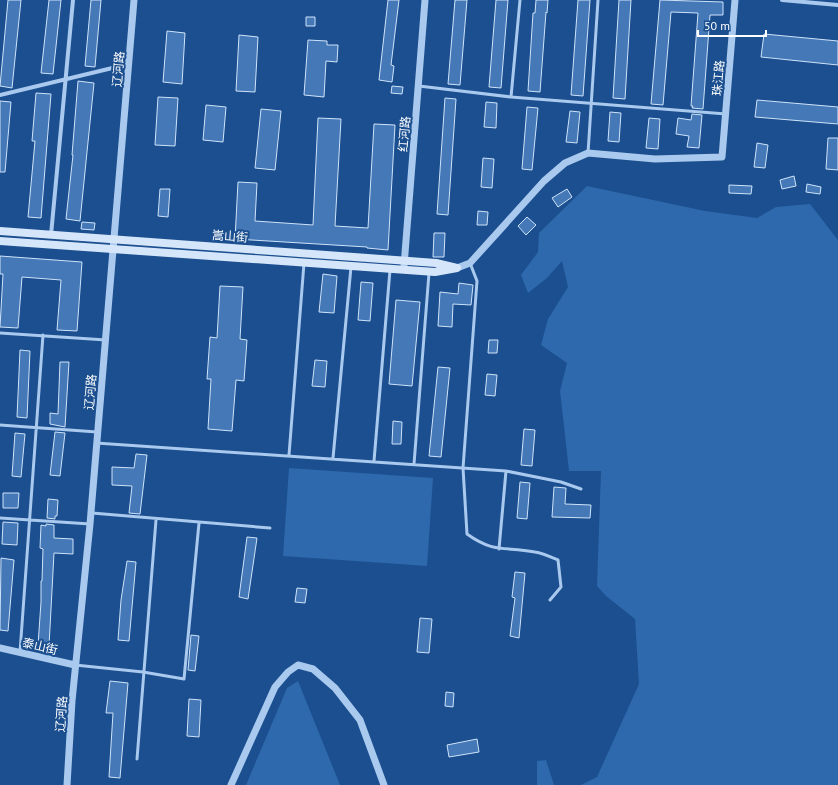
<svg xmlns="http://www.w3.org/2000/svg" width="838" height="785" font-family="'PT Sans','Noto Sans SC',sans-serif">
	<style>
		.green { fill: #2e69ad }
		.building { fill: #4478b7; stroke: #cfe3fa }
		.lines { fill: none; stroke-linecap: round; stroke-linejoin: round }
		.service { stroke: #a9c9ee; stroke-width: 3 }
		.minor { stroke: #a9c9ee; stroke-width: 4 }
		.tertiary { stroke: #a9c9ee; stroke-width: 7 }
		.secondary { stroke: #d6e6fa; stroke-width: 8 }
		.labels { text-anchor: middle; dominant-baseline: central; stroke-width: 4; stroke-linejoin: round; paint-order: stroke }
		.street-label { font-size: 12px; fill: #fff; stroke: #1b4f8f }
	</style>
	<rect width="100%" height="100%" fill="#1b4f8f"/>
	<path class="green" d="M587 186 705 211 757 218 776 207 810 204 838 240V785H581L597 777 639 684 635 619 606 596 597 586 601 471H569L560 391 567 363 541 345 548 319 568 287 562 261 547 278 528 293 521 275 538 252 539 233Z
		M289 468 433 478 427 566 283 556Z
		M298 681 340 785H246L287 688Z
		M546 760 554 785H537V761Z"/>
	<path class="building" d="M8 0H21L12 88 0 86Z
		M49 0H61L53 74 41 73Z
		M91 0H101L95 67 85 66Z
		M388 0H399L391 65 394 66 392 82 379 80Z
		M455 0H467L460 85 448 84Z
		M496 0H508L501 88 489 87Z
		M536 0H548L547 13 546 12 540 92 528 91 533 13H535Z
		M578 0H590L583 96 571 95Z
		M619 0H631L625 99 613 98Z
		M660 0 723 2V15H710L703 109 692 108 693 106H691L698 13 671 12 663 105 651 104Z
		M306 17H315V26H306Z
		M167 31 185 33 182 84 163 82Z
		M764 34 838 41V65L761 57Z
		M239 35 258 37 255 92 236 91Z
		M308 40 327 41V45H338L337 62 326 61 324 97 304 95Z
		M78 81 94 83 80 221 66 219 73 155H72Z
		M392 86 403 87 402 94 391 93Z
		M36 93 51 94 41 218 28 217 35 141H32Z
		M158 97 178 98 175 146 155 145Z
		M445 98 456 99 448 215 437 214Z
		M757 100 838 107V124L755 117Z
		M0 101 11 102 5 172H0Z
		M486 102 497 103 496 128 484 127Z
		M206 105 226 107 223 142 203 140Z
		M527 107 538 108 532 170 522 169Z
		M261 109 281 111 275 170 255 168Z
		M570 111 580 112 577 143 566 142Z
		M610 112 621 113 619 142 608 141Z
		M692 114 702 115 699 148 687 147 689 136 676 134 678 118 691 120Z
		M318 118 341 119 335 226 368 228 374 124 395 125 388 250 367 248V247L235 239 238 182 257 183 255 221 313 225Z
		M649 118 660 119 658 149 646 148Z
		M828 138H838V170L826 169Z
		M757 143 768 145 765 168 754 167Z
		M483 158 494 159 492 188 481 187Z
		M794 176 796 186 782 189 780 180Z
		M807 184 821 187 820 194 806 192Z
		M729 185 752 186 751 194 729 193Z
		M160 189H170L168 217 158 216Z
		M567 189 572 197 558 207 552 198Z
		M478 211 488 212 487 225H477Z
		M527 217 536 225 526 235 518 226Z
		M82 222 95 223 94 230 81 229Z
		M434 233H445L444 257H433Z
		M0 256 82 262 77 331 57 330 61 280 22 277 18 328 0 327 3 274H0Z
		M323 274 337 276 334 313 319 312Z
		M361 282 373 283 370 321 358 320Z
		M459 283 473 285 471 305 453 304 452 327 438 326 440 292 458 294Z
		M220 286 243 287 240 339 247 340 244 381 236 380 232 431 208 429 211 379H207L210 337 217 338Z
		M396 300 420 302 412 386 389 384Z
		M489 340H498L497 353H488Z
		M20 350 30 351 27 418 17 417Z
		M315 360 327 361 325 387 312 386Z
		M60 362H69L65 427 50 424V413L58 414Z
		M438 367 450 368 441 457 429 456Z
		M487 374 497 375 495 396 485 395Z
		M393 421 402 422 401 444H392Z
		M524 429 535 430 532 466 521 465Z
		M55 432 65 433 60 476 50 475Z
		M15 433 25 434 21 477 12 476Z
		M136 454 147 455 140 514 129 513 132 486 112 485V467L134 468Z
		M520 482 530 483 527 519 517 518Z
		M554 487 566 488 565 504 591 505 590 518 552 517Z
		M3 493H19L18 508H3Z
		M48 499 58 500 57 516H55V519L47 518Z
		M3 522 18 523 17 545 2 544Z
		M46 524 54 525V538L73 539V554L54 553 49 646 38 645 41 602V581H42L43 549 40 548 41 525 46 526Z
		M247 537 257 538 248 599 239 597Z
		M1 558 14 560 8 631 0 630Z
		M127 561 136 562 129 641 118 640 121 600Z
		M515 572 525 573 519 638 510 636 515 598 512 597Z
		M297 588 307 589 305 603 295 602Z
		M420 618 432 619 429 653 417 652Z
		M191 635 199 636 195 671 188 670Z
		M110 681 128 683 120 778 109 777 113 713H106Z
		M446 692 454 693 453 707 445 706Z
		M189 699 201 700 199 737 187 736Z
		M477 739 479 752 449 757 447 745Z"/>
	<g class="lines">
		<path class="service" d="M419 86 511 97 726 114
			M511 97 520 0
			M588 153 598 0
			M470 263 477 281 463 468 467 534C495 554 505 546 535 552 542 553 551 557 558 560L561 587 550 600
			M0 333 106 340
			M0 425 97 432
			M96 443 506 471 499 549
			M289 455 304 263
			M333 458 351 267
			M374 461 390 270
			M414 464 429 273
			M506 471 561 482 581 489
			M92 513 270 528
			M0 518 90 524
			M20 652 43 335
			M75 665 143 672 184 679 199 523
			M137 759 156 520"/>
		<path class="minor" d="M782 0 838 5
			M0 95 129 64
			M51 235 73 0"/>
		<path class="tertiary" d="M404 266 425 0
			M457 268 470 263 544 181 565 163 588 153 655 159 722 157 735 0
			M0 648 75 665
			M67 785 72 701 90 524 134 0
			M231 785 275 687 288 672 298 665 313 669 335 688 360 720 384 785"/>
		<path class="secondary" d="M0 231 436 263 457 268 435 272 0 241"/>
	</g>
	<g class="labels">
		<g class="street-label">
			<text transform="translate(118 69) rotate(-85)">辽河路</text>
			<text transform="translate(718 78) rotate(-85)">珠江路</text>
			<text transform="translate(404 134) rotate(-85)">红河路</text>
			<text transform="translate(230 236) rotate(4)">嵩山街</text>
			<text transform="translate(90 392) rotate(-85)">辽河路</text>
			<text transform="translate(40 646) rotate(13)">泰山街</text>
			<text transform="translate(61 714) rotate(-86)">辽河路</text>
		</g>
	</g>
	<path d="M698 30v6h68v-6" fill="none" stroke="#ffffff" stroke-width="2"/>
	<text x="704" y="30" font-size="12" fill="#ffffff" stroke="#1b4f8f" stroke-width="3" paint-order="stroke">50 m</text>
</svg>
